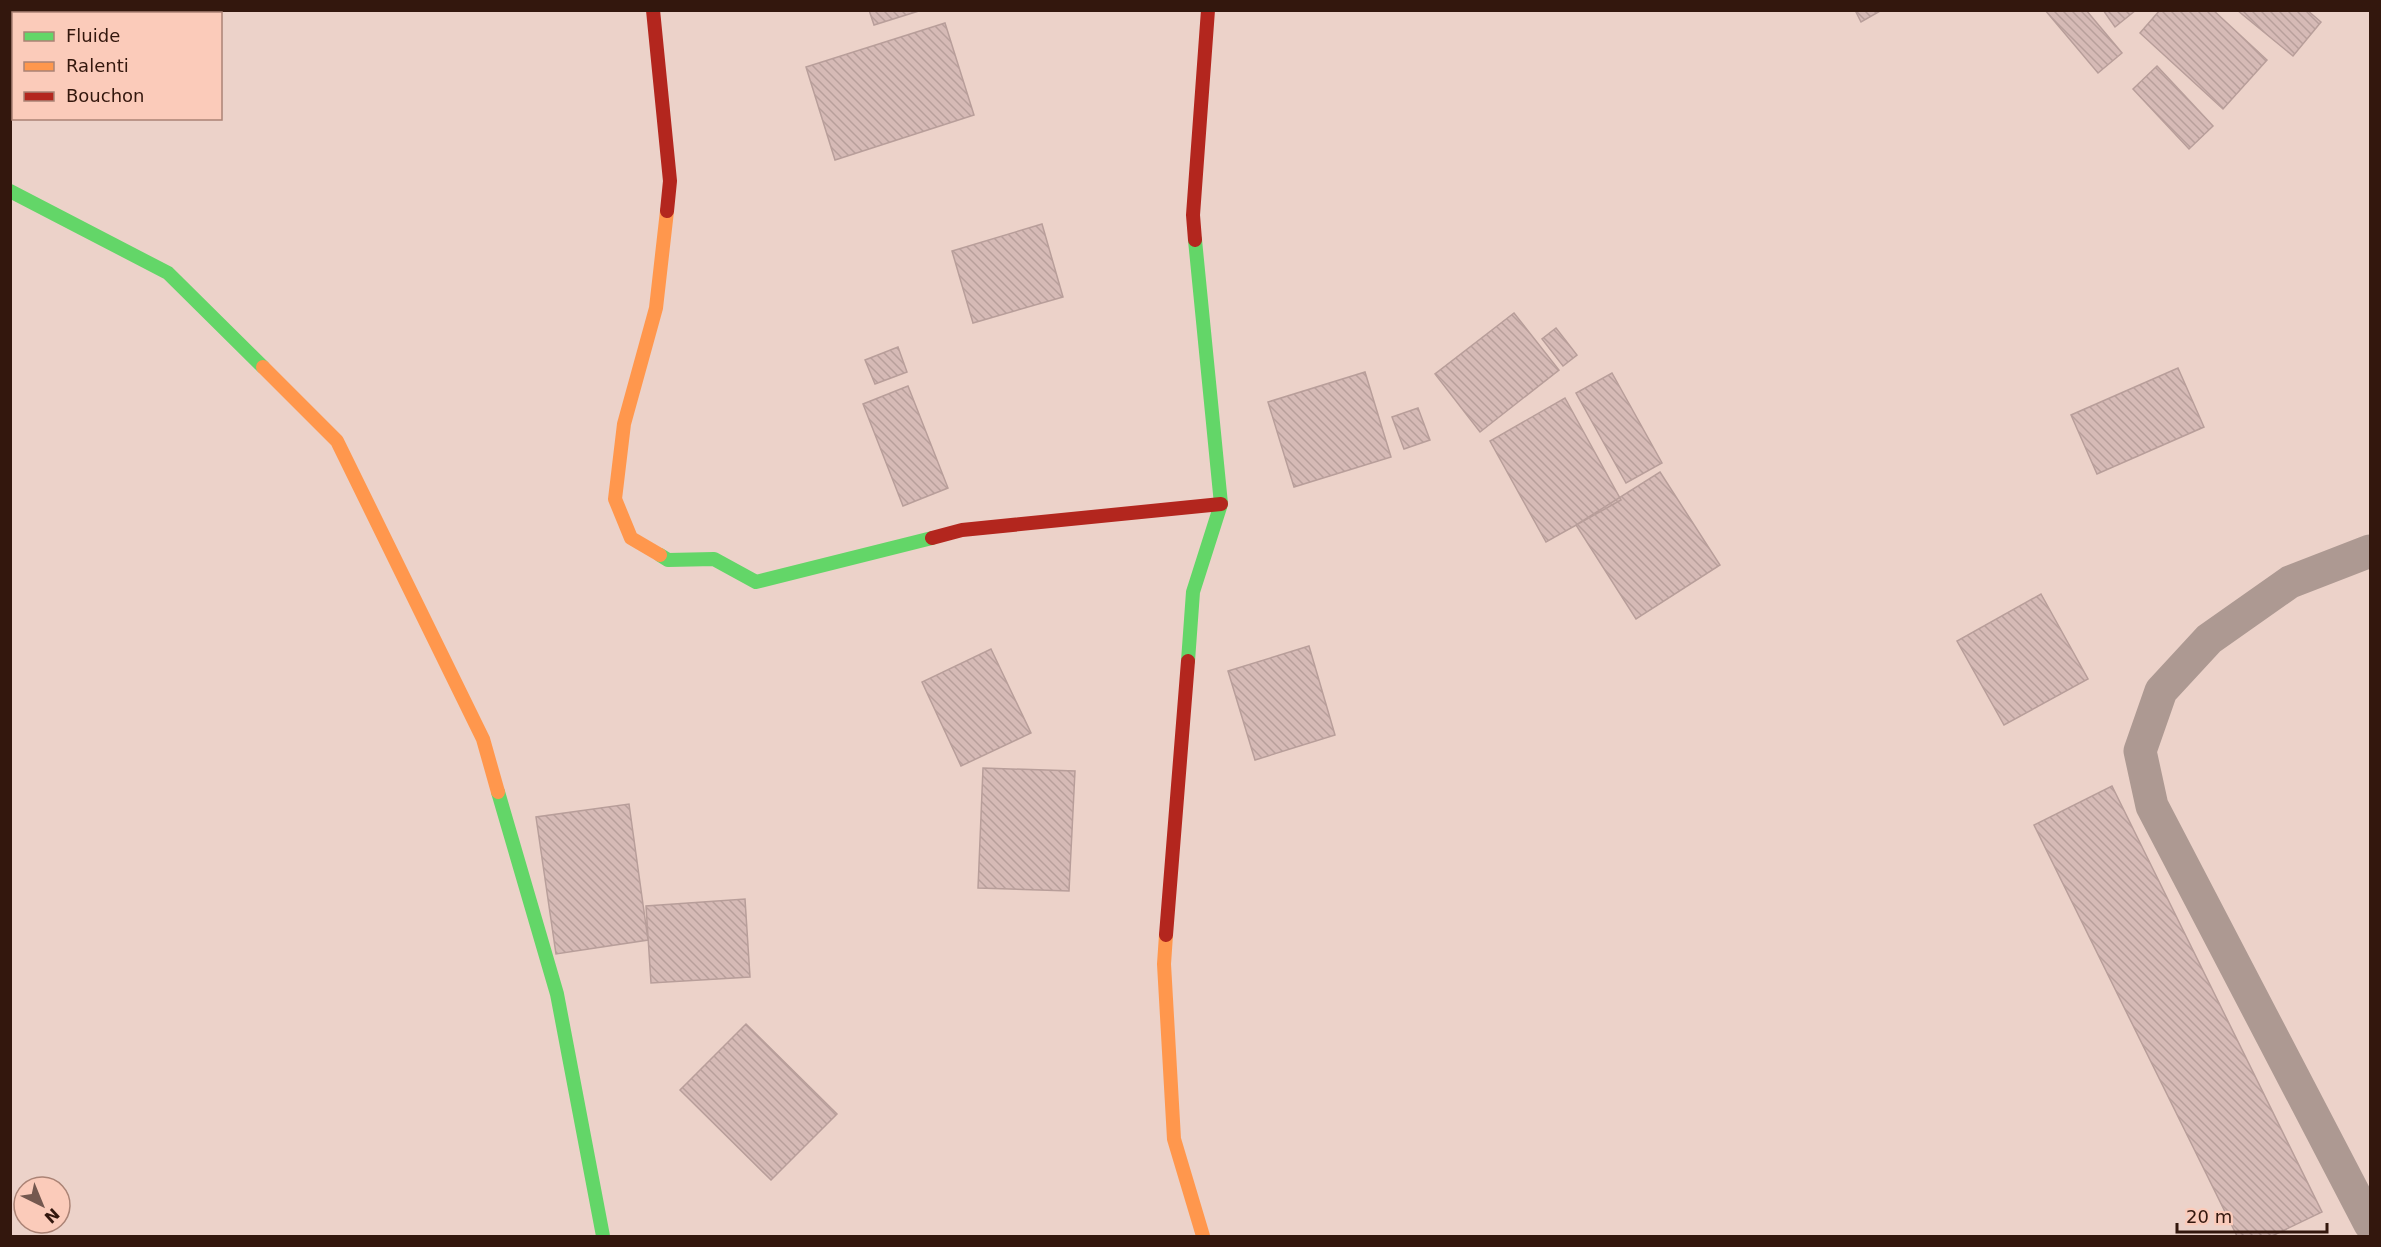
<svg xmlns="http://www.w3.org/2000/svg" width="2381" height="1247" font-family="'DejaVu Sans',sans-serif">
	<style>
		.building { fill: url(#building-back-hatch); stroke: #b89e9a; stroke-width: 1.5 }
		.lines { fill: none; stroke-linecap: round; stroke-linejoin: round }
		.street { stroke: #ad9992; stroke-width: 33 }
		.fast { stroke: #63d668; stroke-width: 14 }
		.slow { stroke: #ff974d; stroke-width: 14 }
		.jam { stroke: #b3261e; stroke-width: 14 }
	</style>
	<defs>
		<pattern id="building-back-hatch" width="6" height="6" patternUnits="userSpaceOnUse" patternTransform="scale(1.5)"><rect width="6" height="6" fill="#d6bab6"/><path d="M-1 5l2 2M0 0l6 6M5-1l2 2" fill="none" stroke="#b89f9b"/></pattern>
	</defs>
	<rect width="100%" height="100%" fill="#ecd2c9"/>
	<path class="building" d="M869 10H922L874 25Z
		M1855 10H1882L1861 22Z
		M2045 10H2086L2122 53 2098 73Z
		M2103 10H2136L2115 27Z
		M2160 10H2213L2267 60 2223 109 2140 33Z
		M2237 10H2307L2321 22 2293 56Z
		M945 23 974 115 835 160 806 67Z
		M2157 66 2213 126 2189 149 2133 89Z
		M1042 224 1063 297 973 323 952 251Z
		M1514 313 1559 370 1480 432 1435 374Z
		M1556 328 1577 355 1563 366 1542 339Z
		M898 347 907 372 875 384 865 360Z
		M2178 368 2204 427 2097 474 2071 415Z
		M1365 372 1391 457 1294 487 1268 402Z
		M1612 373 1662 463 1626 483 1576 393Z
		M908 386 948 488 903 506 863 404Z
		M1565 398 1621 500 1546 542 1490 441Z
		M1418 408 1430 440 1404 449 1392 417Z
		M1660 472 1720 565 1636 619 1576 525Z
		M2041 594 2088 679 2004 725 1957 641Z
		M1309 646 1335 735 1255 760 1228 671Z
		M991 649 1031 733 961 766 922 682Z
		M983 768 1075 771 1069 891 978 888Z
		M2112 786 2322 1212 2272 1236H2237L2034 825Z
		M629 804 648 940 556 954 536 817Z
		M745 899 750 977 651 983 646 906Z
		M746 1024 837 1114 771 1180 680 1090Z"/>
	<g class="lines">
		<path class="street" d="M2370 551 2290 582 2209 639 2161 691 2140 751 2152 806 2370 1224"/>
		<path class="fast" d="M10 191 168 273 263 367
			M660 555 668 560 714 559 756 582 932 538
			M1188 661 1193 592 1221 504 1195 240
			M498 792 557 994 603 1236"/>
		<path class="slow" d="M263 367 337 441 483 739 498 792
			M660 555 631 538 615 499 624 424 656 308 667 211
			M1166 935 1164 964 1174 1139 1203 1236"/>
		<path class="jam" d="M653 10 670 181 667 211
			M1195 240 1193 215 1208 10
			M932 538 962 530 1221 504
			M1166 935 1188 661"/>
	</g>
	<rect width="2381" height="1247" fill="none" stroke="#33170d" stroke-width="24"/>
	<rect x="12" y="12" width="210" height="108" fill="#fbcbba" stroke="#ab8375" stroke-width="1.5"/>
	<rect x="24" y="32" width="30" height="9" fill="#63d668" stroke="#ab8375" stroke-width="1.5"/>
	<text x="66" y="42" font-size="18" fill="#33170d">Fluide</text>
	<rect x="24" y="62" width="30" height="9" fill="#ff974d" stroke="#ab8375" stroke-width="1.5"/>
	<text x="66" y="72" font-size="18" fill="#33170d">Ralenti</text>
	<rect x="24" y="92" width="30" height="9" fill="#b3261e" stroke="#ab8375" stroke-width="1.5"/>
	<text x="66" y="102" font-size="18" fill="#33170d">Bouchon</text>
	<g transform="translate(42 1205) rotate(137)"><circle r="28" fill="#fbcbba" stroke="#ab8375" stroke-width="1.5"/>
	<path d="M0-4.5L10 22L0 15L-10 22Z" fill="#74584f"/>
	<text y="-9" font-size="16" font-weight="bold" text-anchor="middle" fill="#33170d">N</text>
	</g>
	<path d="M2177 1223v9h150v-9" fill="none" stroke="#33170d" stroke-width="3"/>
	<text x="2186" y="1223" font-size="18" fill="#33170d" stroke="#fbcbba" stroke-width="4.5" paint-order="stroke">20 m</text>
</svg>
